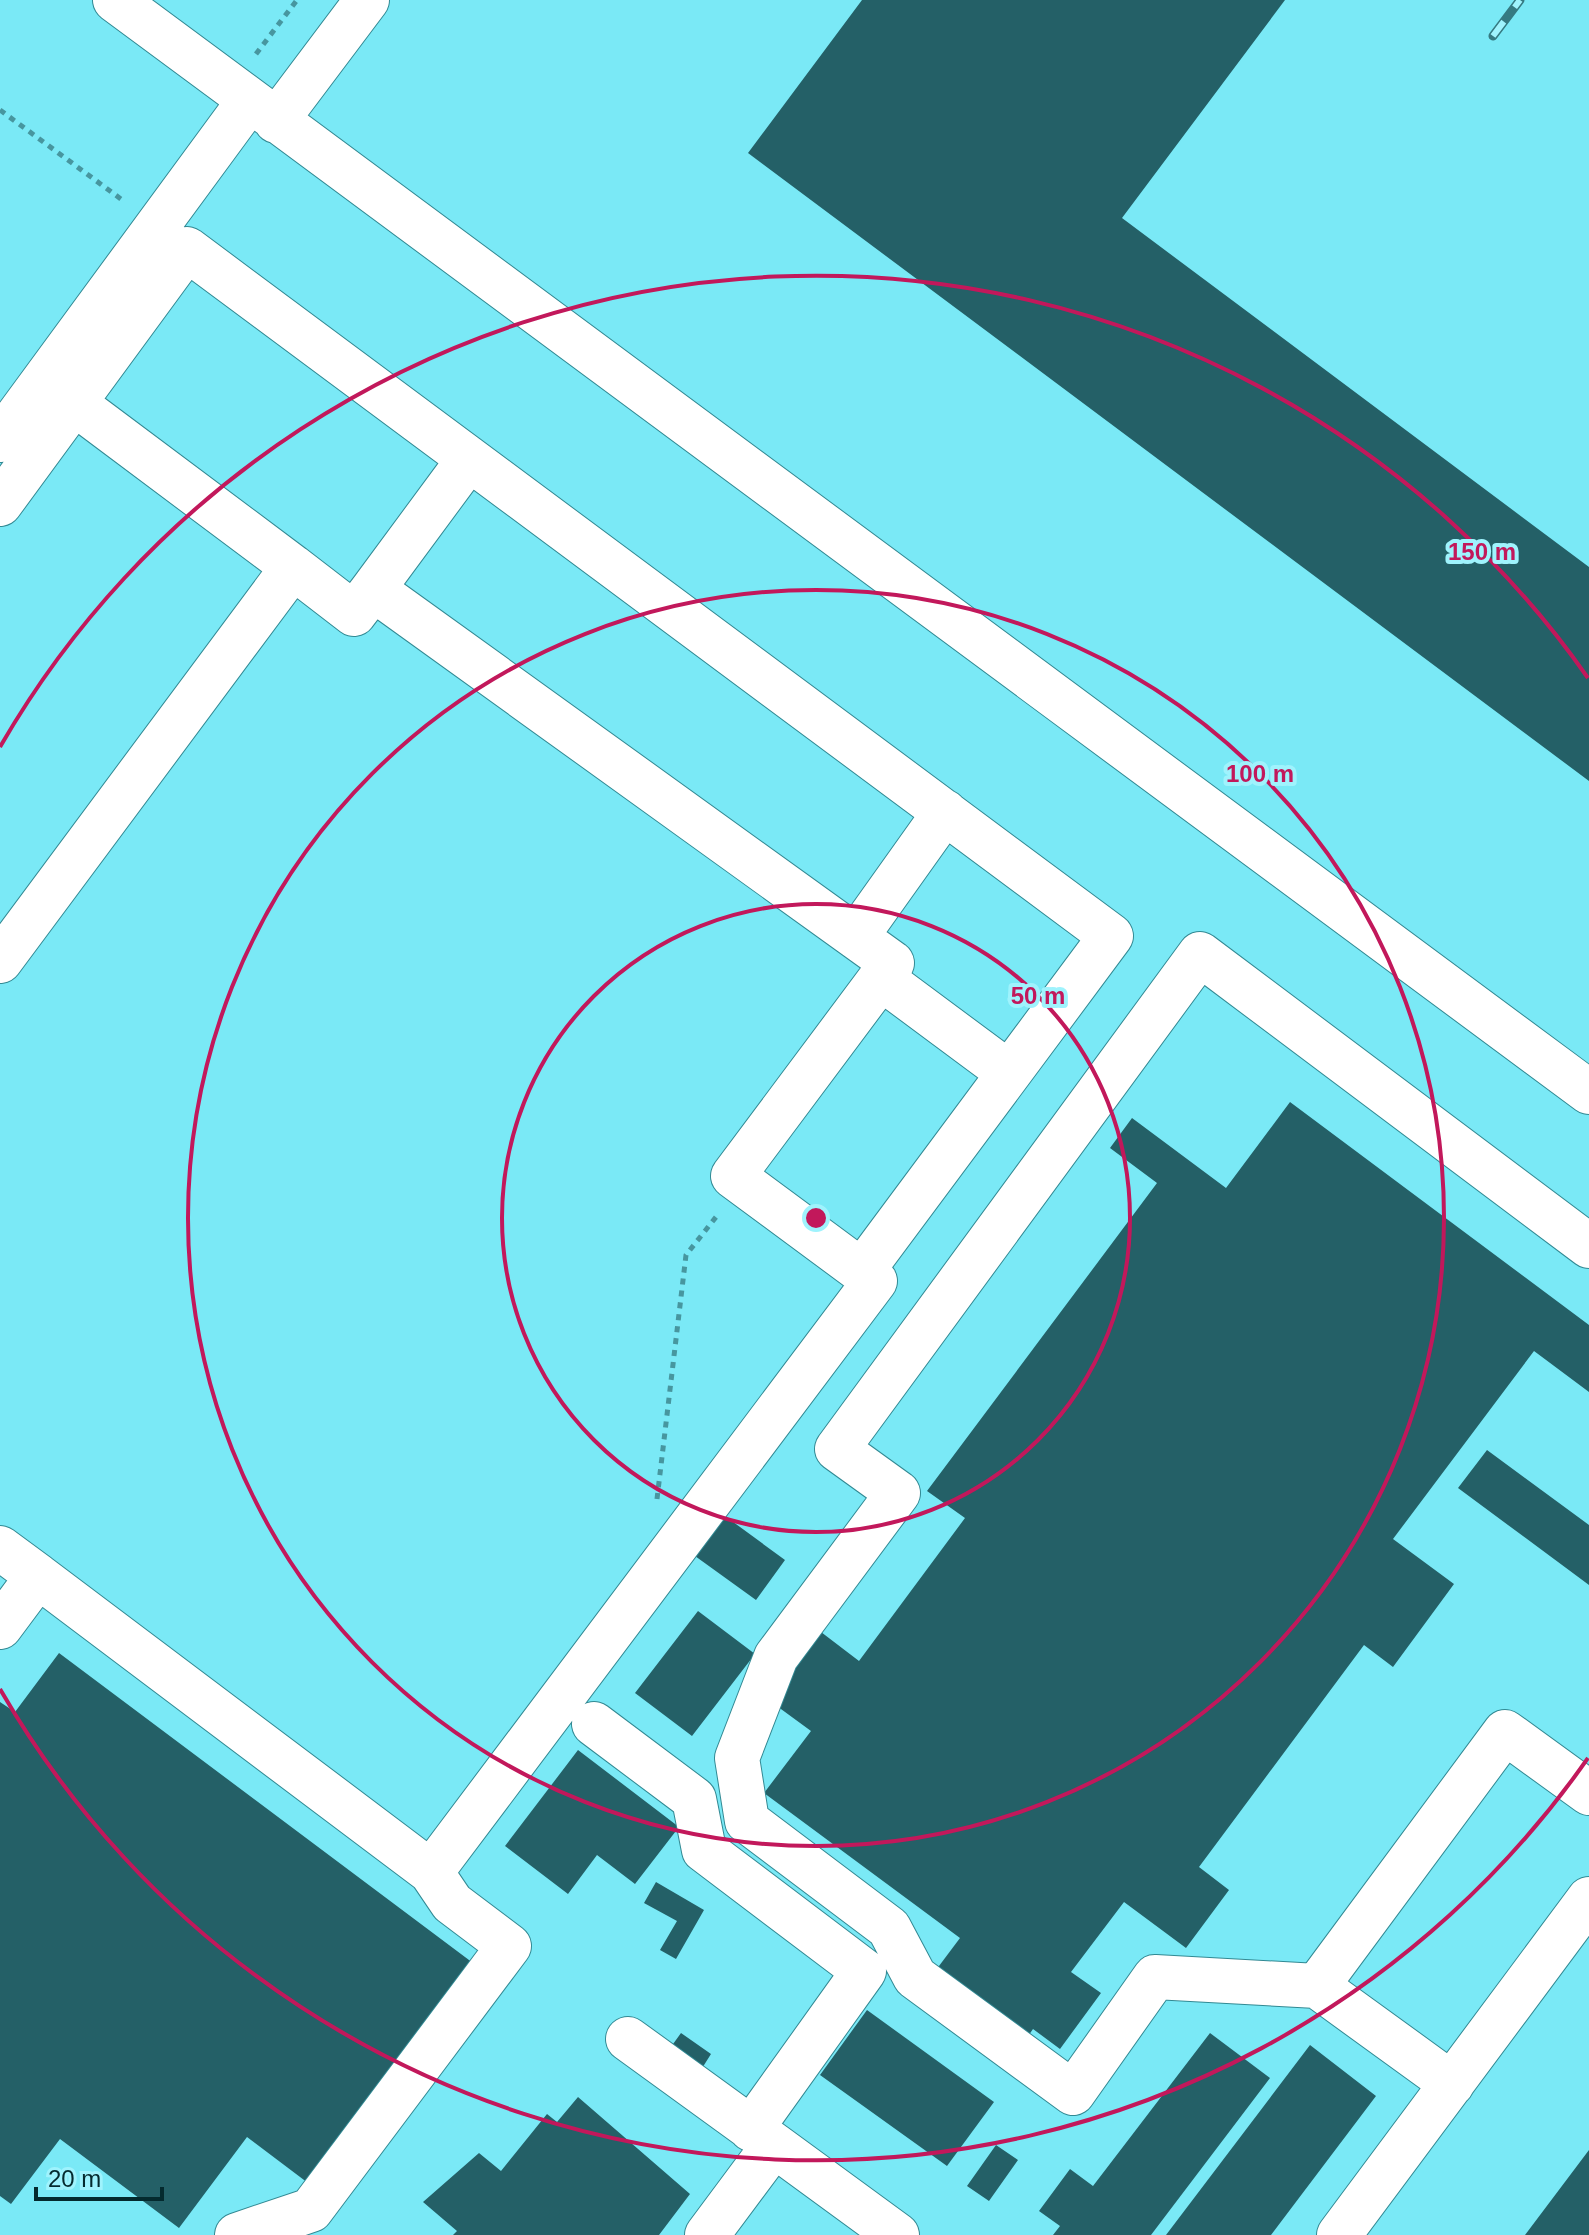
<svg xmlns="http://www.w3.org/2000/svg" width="1589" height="2235" font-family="Helvetica,sans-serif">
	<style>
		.building { fill: #246067 }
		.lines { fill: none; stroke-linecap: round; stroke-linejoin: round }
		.minor-casing { stroke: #328993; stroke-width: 46 }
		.path { stroke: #47969f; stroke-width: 5; stroke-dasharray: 6 6; stroke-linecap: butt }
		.minor { stroke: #fff; stroke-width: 44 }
		.rail-casing { stroke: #357a82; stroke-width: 9 }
		.rail { stroke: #9ff3fd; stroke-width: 6; stroke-dasharray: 18; stroke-linecap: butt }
		.ring { fill: none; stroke: #c2185b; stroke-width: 4 }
		.centre { fill: #c2185b; stroke: #9ff3fd; stroke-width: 4 }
		.ring-label { font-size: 24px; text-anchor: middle; font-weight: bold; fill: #c2185b; stroke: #9ff3fd; stroke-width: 8; stroke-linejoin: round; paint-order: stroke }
	</style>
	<rect width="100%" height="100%" fill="#7ae9f6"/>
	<path class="building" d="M862 0H1285L1122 218 1589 567V781L748 153Z
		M1290 1102 1589 1325V1392L1534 1351 1393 1539 1454 1584 1393 1667 1364 1645 1199 1867 1229 1890 1186 1948 1124 1902 1071 1972 1101 1993 1060 2049 1033 2029 1024 2042 933 1974 960 1938 764 1793 811 1731 770 1701 821 1632 859 1661 965 1518 927 1491 1157 1183 1110 1148 1132 1118 1226 1188Z
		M1487 1450 1589 1525V1585L1458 1488Z
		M725 1516 785 1560 756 1600 695 1556Z
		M698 1611 755 1654 692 1736 635 1693Z
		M59 1653 473 1963 308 2183 247 2137 179 2228 60 2139 11 2204 0 2196V1702L15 1712Z
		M578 1750 679 1827 635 1884 597 1855 568 1894 505 1846Z
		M656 1882 704 1910 676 1959 660 1950 677 1921 644 1903Z
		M867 2010 994 2102 947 2166 820 2075Z
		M681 2033 711 2054 699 2073 668 2051Z
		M1210 2033 1270 2078 1151 2235H1053L1060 2226 1039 2211 1070 2169 1093 2186Z
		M1310 2045 1376 2096 1271 2235H1166Z
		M578 2097 690 2194 659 2235H453L457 2231 423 2202 479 2153 501 2171 547 2114 557 2122Z
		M996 2145 1018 2160 989 2201 967 2186Z
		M1589 2150V2235H1525Z"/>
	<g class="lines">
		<defs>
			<path id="minor" d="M115 0 1589 1092
				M276 121 367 0
				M0 440 249 101
				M0 504 187 249 1111 936 862 1271
				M293 567 354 614 373 589
				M856 937 945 812
				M0 961 293 567 74 403
				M881 978 1009 1073
				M0 1548 38 1576 0 1627
				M38 1576 431 1872 875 1281 733 1176 892 963 373 589 469 459
				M594 1724 694 1799 704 1850 864 1971 751 2129
				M1317 1986 1155 1977 1073 2093 915 1977 889 1928 747 1821 737 1758 776 1657 898 1493 837 1449 1200 954 1589 1246
				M628 2039 774 2145
				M1452 2084 1317 1986 1505 1732 1589 1793
				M237 2235 311 2210 509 1946 452 1903 431 1872
				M707 2235 774 2145 897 2235
				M1339 2235 1589 1899"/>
		</defs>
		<use href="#minor" class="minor-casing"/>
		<path class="path" d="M256 54 297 0
			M0 110 125 202
			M657 1499 686 1255 716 1217"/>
		<use href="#minor" class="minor"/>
		<defs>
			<path id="rail" d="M1493 36 1520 0"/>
		</defs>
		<use href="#rail" class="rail-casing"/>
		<use href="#rail" class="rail"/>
	</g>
	<g class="ring">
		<circle cx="816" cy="1218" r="314"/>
		<circle cx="816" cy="1218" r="628"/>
		<path d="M1588 1758A942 942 0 0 1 0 1689M0 747A942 942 0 0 1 1588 678"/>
	</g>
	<circle cx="816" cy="1218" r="12" class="centre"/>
	<g class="ring-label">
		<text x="1482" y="560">150 m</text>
		<text x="1260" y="782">100 m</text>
		<text x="1038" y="1004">50 m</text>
	</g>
	<path d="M36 2187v12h126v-12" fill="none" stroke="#042a2e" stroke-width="4"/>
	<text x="48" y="2187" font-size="24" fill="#042a2e" stroke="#9ff3fd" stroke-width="6" paint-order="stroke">20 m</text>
</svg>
